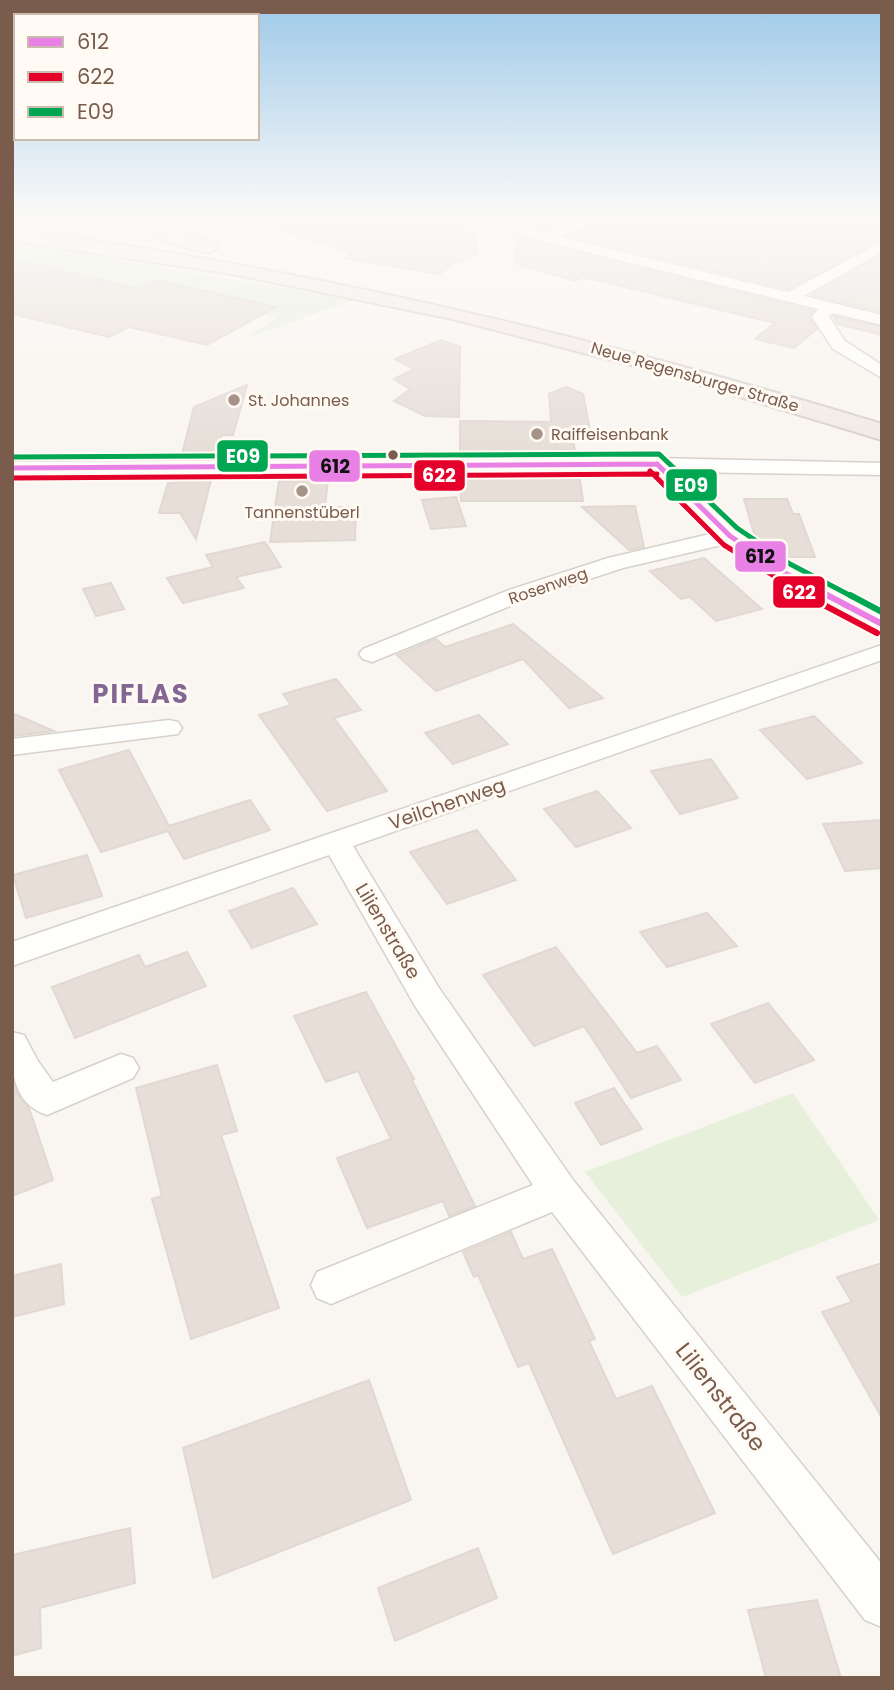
<svg xmlns="http://www.w3.org/2000/svg" width="894" height="1690" font-family="Poppins,sans-serif">
	<style>
		.green { fill: #e7f0db }
		.building { fill: #e6ded7; stroke: #e2d8d2; stroke-width: 2 }
		.lines { fill: none; stroke-linecap: round; stroke-linejoin: round }
		.street-casing { stroke: #d7d1cb; stroke-width: 3 }
		.highway-casing { stroke: #dad1cc; stroke-width: 4 }
		.street { fill: #fefefd; fill-rule: evenodd }
		.highway { fill: #f2eae7; fill-rule: evenodd }
		.bus-1-far1-casing { stroke: #fffaf3; stroke-width: 9 }
		.bus-1-casing { stroke: #fffaf3; stroke-width: 10 }
		.bus-2-far1-casing { stroke: #fffaf3; stroke-width: 9 }
		.bus-2-casing { stroke: #fffaf3; stroke-width: 10 }
		.bus-3-far1-casing { stroke: #fffaf3; stroke-width: 9 }
		.bus-3-casing { stroke: #fffaf3; stroke-width: 10 }
		.bus-1-far1 { stroke: #e880e6; stroke-width: 5 }
		.bus-1 { stroke: #e880e6; stroke-width: 6 }
		.bus-2-far1 { stroke: #e4002b; stroke-width: 5 }
		.bus-2 { stroke: #e4002b; stroke-width: 6 }
		.bus-3-far1 { stroke: #00a651; stroke-width: 5 }
		.bus-3 { stroke: #00a651; stroke-width: 6 }
		.poi-dot { fill: #a69286; stroke: #fffaf3; stroke-width: 2.5 }
		.bus-dot { fill: #7a5c4d; stroke: #fffaf3; stroke-width: 2.5 }
		.labels { text-anchor: middle; dominant-baseline: central; stroke-width: 6; stroke-linejoin: round; paint-order: stroke }
		.far-street-label { font-size: 16px; fill: #7a5c4d; stroke: #fffaf3 }
		.far-poi-label { font-size: 16px; fill: #7a5c4d; stroke: #fffaf3; text-anchor: start }
		.street-label { font-size: 19px; fill: #7a5c4d; stroke: #fffaf3 }
		.near-street-label { font-size: 23px; fill: #7a5c4d; stroke: #fffaf3 }
		.district-label { font-size: 26px; font-weight: bold; letter-spacing: 2px; fill: #846695; stroke: #fffaf3 }
		.line-badge { stroke: #fffaf3; stroke-width: 2.5 }
		.badge-label { font-size: 19px; text-anchor: middle; font-weight: bold; fill: #fff }
		.pale-badge-label { font-size: 19px; text-anchor: middle; font-weight: bold; fill: #111 }
	</style>
	<rect width="100%" height="100%" fill="#f9f5f0"/>
	<path class="green" d="M67 215H138C149 234 166 240 186 247L12 223Z
		M12 242 354 300 244 339 276 318 262 314 275 306 157 280 138 289 12 259Z
		M793 1093 879 1220 682 1297 585 1172Z"/>
	<path class="building" d="M255 215H422L474 230 478 254 455 263 439 274 344 258 353 252 254 223Z
		M520 215H586L544 230 519 223Z
		M614 215H882V240L788 289 568 236Z
		M517 237 814 311 809 317 817 329 794 348 755 339 775 323 583 277 575 281 514 263Z
		M882 255V312L811 295Z
		M12 259 138 289 157 280 276 307 207 345 129 327 109 337 12 314Z
		M833 316 882 327V335L837 324Z
		M441 340 460 347 459 417 425 416 394 401 410 389 394 379 414 369 395 359Z
		M247 385 233 435H222L216 458H181L194 407Z
		M566 387 583 394 592 440H573L576 456 460 457V421L551 422 549 394Z
		M579 474 583 501H461L460 475Z
		M177 476H212L196 539 180 513H159L168 483H175Z
		M328 480 325 507H356L355 540 270 542 279 481Z
		M456 497 466 526 431 529 422 500Z
		M744 499H787L793 514H799L815 557H781L756 540Z
		M635 506 644 547 629 550 582 507Z
		M265 542 281 567 236 577 244 588 183 603 167 578 213 567 206 555Z
		M704 558 762 609 716 621 690 597 681 599 650 571Z
		M111 583 124 609 96 616 83 589Z
		M513 624 603 698 569 708 523 659 436 691 397 655 436 639 445 647Z
		M336 679 361 710 334 718 387 791 327 811 259 715 291 705 283 694Z
		M12 713 54 731 12 736Z
		M479 715 508 744 453 764 425 733Z
		M814 716 862 763 807 779 760 730Z
		M129 750 169 826 250 800 270 830 184 859 168 831 101 852 59 770Z
		M711 759 738 798 680 814 651 771Z
		M597 791 631 828 576 847 544 809Z
		M882 820V868L845 871 823 824Z
		M477 830 516 880 447 904 410 852Z
		M87 855 102 896 26 918 13 875Z
		M293 888 317 924 252 948 229 911Z
		M707 913 737 946 667 967 640 932Z
		M556 947 637 1053 657 1046 681 1080 631 1098 584 1026 534 1046 483 975Z
		M187 952 206 986 75 1038 52 987 139 955 145 967Z
		M366 992 414 1079 412 1080 475 1206 449 1216 443 1201 367 1228 337 1158 391 1139 358 1071 326 1082 294 1016Z
		M768 1003 814 1060 755 1083 711 1024Z
		M217 1065 237 1131 221 1135 279 1308 191 1339 152 1199 162 1196 136 1088Z
		M12 1079 17 1093 29 1108 53 1180 12 1196Z
		M614 1088 642 1129 601 1145 575 1103Z
		M511 1232 523 1259 552 1249 595 1339 589 1341 616 1399 652 1386 715 1513 613 1554 529 1363 518 1367 478 1275 474 1277 463 1252Z
		M882 1263V1418L822 1312 852 1302 837 1277Z
		M61 1264 64 1304 12 1317V1276Z
		M369 1380 411 1500 213 1578 183 1448Z
		M130 1528 135 1583 40 1608 41 1648 12 1656V1555Z
		M478 1548 497 1598 395 1641 378 1588Z
		M817 1600 841 1678H766L748 1610Z"/>
	<g class="lines">
		<defs>
			<path id="street" d="M458 215H479L544 233 593 215H612L560 237 788 292 882 242V252L804 296 882 315V325L832 313 829 317 845 341 882 365V378L833 349 812 317 818 309 540 241Z
				M657 458 882 463V475L676 472 738 531 793 568 882 614V631L777 578 726 544 623 568 525 600 372 662 363 659 359 654 363 649 509 590 608 558 714 533 653 471 12 474V462Z
				M882 645V660L353 846 439 988 573 1180 882 1564V1627L865 1620 552 1212 331 1304 317 1298 311 1285 317 1272 533 1185 415 1006 329 855 12 966V942Z
				M169 720 178 722 182 728 178 734 12 755V739Z
				M12 1032 24 1035 38 1061 53 1082 121 1054 133 1058 139 1068 133 1078 47 1115C9 1102 12 1065 12 1032Z"/>
			<path id="highway" d="M141 215H159L173 230 216 243 219 247 209 253C182 247 154 243 141 215Z
				M12 229C308 268 596 337 882 424V440L661 373 452 319 232 274 12 241Z"/>
		</defs>
		<use href="#street" class="street-casing"/>
		<use href="#highway" class="highway-casing"/>
		<use href="#street" class="street"/>
		<use href="#highway" class="highway"/>
		<defs>
			<path id="bus-1-far1" d="M657 464 730 536 785 573 830 597
				M12 468 657 464"/>
			<path id="bus-1" d="M827 595 882 624"/>
			<path id="bus-2-far1" d="M650 471 724 545 808 597
				M12 478 657 474"/>
			<path id="bus-2" d="M805 595 877 633"/>
			<path id="bus-3-far1" d="M12 457 659 454 737 528 790 564 853 597"/>
			<path id="bus-3" d="M850 595 882 612"/>
		</defs>
		<use href="#bus-1-far1" class="bus-1-far1-casing"/>
		<use href="#bus-1" class="bus-1-casing"/>
		<use href="#bus-2-far1" class="bus-2-far1-casing"/>
		<use href="#bus-2" class="bus-2-casing"/>
		<use href="#bus-3-far1" class="bus-3-far1-casing"/>
		<use href="#bus-3" class="bus-3-casing"/>
		<use href="#bus-1-far1" class="bus-1-far1"/>
		<use href="#bus-1" class="bus-1"/>
		<use href="#bus-2-far1" class="bus-2-far1"/>
		<use href="#bus-2" class="bus-2"/>
		<use href="#bus-3-far1" class="bus-3-far1"/>
		<use href="#bus-3" class="bus-3"/>
	</g>
	<linearGradient id="sky" x2="0" y2="1"><stop stop-color="#9ec9e9"/><stop offset="0.48" stop-color="#fcfaf8"/><stop offset="1" stop-color="#fcfaf8" stop-opacity="0"/></linearGradient>
	<rect width="894" height="451" fill="url(#sky)"/>
	<g class="poi-dot">
		<circle cx="234" cy="400" r="7"/>
		<circle cx="537" cy="434" r="7"/>
		<circle cx="302" cy="491" r="7"/>
	</g>
	<circle class="bus-dot" cx="393" cy="455" r="6"/>
	<g class="labels">
		<g class="far-street-label">
			<text transform="translate(695 377) rotate(16)">Neue Regensburger Straße</text>
			<text transform="translate(548 586) rotate(-19)">Rosenweg</text>
		</g>
		<g class="far-poi-label">
			<text x="248" y="400">St. Johannes</text>
			<text x="551" y="434">Raiffeisenbank</text>
			<text x="302" y="512" text-anchor="middle">Tannenstüberl</text>
		</g>
		<g class="street-label">
			<text transform="translate(447 804) rotate(-19)">Veilchenweg</text>
			<text transform="translate(388 931) rotate(59)">Lilienstraße</text>
		</g>
		<g class="near-street-label">
			<text transform="translate(721 1397) rotate(52)">Lilienstraße</text>
		</g>
		<g class="district-label">
			<text x="141" y="694">PIFLAS</text>
		</g>
	</g>
	<g class="line-badge">
		<rect x="216" y="439" width="53" height="34" rx="7" fill="#00a651"/>
		<rect x="308" y="449" width="53" height="34" rx="7" fill="#e880e6"/>
		<rect x="413" y="459" width="53" height="33" rx="7" fill="#e4002b"/>
		<rect x="665" y="468" width="53" height="34" rx="7" fill="#00a651"/>
		<rect x="734" y="540" width="53" height="33" rx="7" fill="#e880e6"/>
		<rect x="772" y="575" width="54" height="34" rx="7" fill="#e4002b"/>
	</g>
	<g class="badge-label">
		<text x="243" y="463">E09</text>
		<text x="439" y="482">622</text>
		<text x="691" y="492">E09</text>
		<text x="799" y="599">622</text>
	</g>
	<g class="pale-badge-label">
		<text x="335" y="473">612</text>
		<text x="760" y="563">612</text>
	</g>
	<rect width="894" height="1690" fill="none" stroke="#7a5c4d" stroke-width="28"/>
	<rect x="14" y="14" width="245" height="126" fill="#fffaf3" stroke="#cabbb1" stroke-width="2"/>
	<rect x="28" y="37" width="35" height="10" fill="#e880e6" stroke="#cabbb1" stroke-width="2"/>
	<text x="77" y="49" font-size="21" fill="#7a5c4d">612</text>
	<rect x="28" y="72" width="35" height="10" fill="#e4002b" stroke="#cabbb1" stroke-width="2"/>
	<text x="77" y="84" font-size="21" fill="#7a5c4d">622</text>
	<rect x="28" y="107" width="35" height="10" fill="#00a651" stroke="#cabbb1" stroke-width="2"/>
	<text x="77" y="119" font-size="21" fill="#7a5c4d">E09</text>
</svg>
